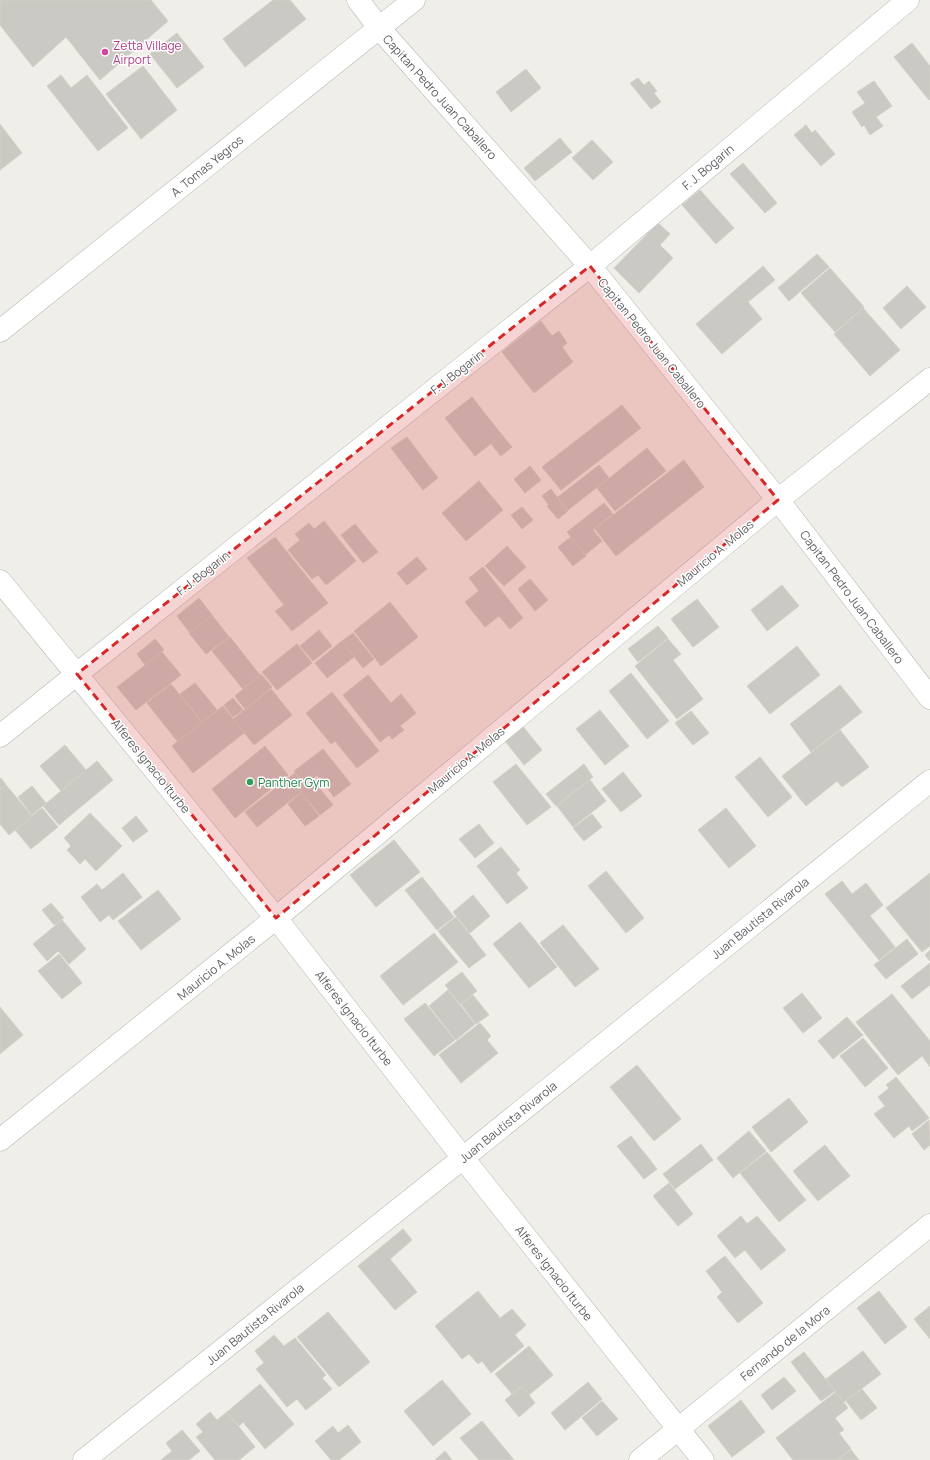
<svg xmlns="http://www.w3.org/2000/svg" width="930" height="1460" font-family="Manrope,sans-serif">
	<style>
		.building { fill: #cbc9c4; stroke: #d4d0c7 }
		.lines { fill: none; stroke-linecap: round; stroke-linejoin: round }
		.minor-casing { stroke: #b5b7bb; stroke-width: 23 }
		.minor { stroke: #fff; stroke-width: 22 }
		.marked { fill: #d62828; fill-opacity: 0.2; stroke: #d62828; stroke-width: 3; stroke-dasharray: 8 5; stroke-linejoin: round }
		.hotel-dot { fill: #d1479c; stroke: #fff; stroke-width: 1.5 }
		.leisure-dot { fill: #2e9e5b; stroke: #fff; stroke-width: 1.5 }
		.labels { text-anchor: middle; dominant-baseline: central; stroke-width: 3; stroke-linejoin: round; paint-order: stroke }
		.hotel-label { font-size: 12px; fill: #b23c85; stroke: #fff; text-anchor: start }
		.street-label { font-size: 12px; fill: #5f6266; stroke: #fff }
		.leisure-label { font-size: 12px; fill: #27864d; stroke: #fff; text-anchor: start }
	</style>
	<rect width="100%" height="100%" fill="#f0eee8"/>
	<path class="building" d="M0 0H151L168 21 100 80 66 37 33 67 0 25Z
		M273 0H290L306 19 245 67 223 39Z
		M177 33 204 67 177 88 150 54Z
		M912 43 930 66V99L929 100 894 57Z
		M143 66 177 110 141 139 106 94Z
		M526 69 541 88 511 112 496 92Z
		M61 75 71 88 87 75 128 128 98 151 47 86Z
		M638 78 644 85 649 81 657 91 654 93 661 102 651 109 630 83Z
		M874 81 892 106 876 117 883 126 870 135 864 125 862 127 852 112 865 103 857 92Z
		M0 124 22 153 0 170Z
		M806 125 812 133 815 130 835 154 821 166 794 135Z
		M560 138 572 152 535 181 524 168Z
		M592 140 613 162 593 180 572 158Z
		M743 163 777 203 765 213 730 174Z
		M700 190 734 228 716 244 682 205Z
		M658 223 670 234 660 245 673 258 639 293 614 268Z
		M817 254 829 267 789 301 778 288Z
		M763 266 775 280 748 302 762 319 722 354 696 324Z
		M830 268 864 307 835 332 801 293Z
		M907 286 926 307 901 329 883 308Z
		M863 308 900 350 870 376 834 334Z
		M541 321 552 336 559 331 567 343 562 347 573 362 534 393 502 352Z
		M472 397 502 435 475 456 445 418Z
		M622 405 641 428 561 490 542 467Z
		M502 435 512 447 501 456 491 444Z
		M407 437 438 478 423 490 391 448Z
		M647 448 666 471 615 511 597 488Z
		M684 460 704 487 616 556 595 529Z
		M599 465 609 478 568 510 558 497Z
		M530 466 541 480 525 493 514 479Z
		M479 481 503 510 466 541 442 513Z
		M551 489 568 511 558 519 547 506 549 505 542 496Z
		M604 503 613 514 593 530 602 541 585 555 567 532Z
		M522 507 533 520 522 529 511 515Z
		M324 521 356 561 326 585 318 575 312 579 288 550 300 540 295 534 309 523 314 529Z
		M355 524 378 552 363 563 341 535Z
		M275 537 328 603 292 631 275 611 284 605 247 558Z
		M571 537 586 556 573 566 558 547Z
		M507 546 526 567 504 586 485 566Z
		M417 557 427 569 407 585 397 573Z
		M483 567 523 618 510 629 499 616 485 627 465 602 479 591 469 578Z
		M530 579 548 600 535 611 518 589Z
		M782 585 799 606 767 631 751 610Z
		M199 598 212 615 190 633 177 616Z
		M697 599 719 627 693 647 671 619Z
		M390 602 418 637 381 666 354 631Z
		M212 615 229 637 206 654 189 633Z
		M658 626 668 638 638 662 628 649Z
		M319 630 332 646 313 661 300 646Z
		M353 633 374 659 363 668 342 641Z
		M230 637 260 675 243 689 212 651Z
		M155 639 164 650 145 665 137 654Z
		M668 639 681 654 673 660 703 699 677 719 635 666Z
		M342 641 354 657 327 678 315 663Z
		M297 644 312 663 277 690 262 672Z
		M797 646 820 675 770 714 747 686Z
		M162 652 181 675 136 710 117 687Z
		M631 673 669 721 647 739 609 691Z
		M261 674 272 687 245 709 235 696Z
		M368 675 391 703 401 694 416 713 400 726 404 730 392 739 389 735 380 742 343 695Z
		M195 683 217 710 202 722 180 694Z
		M171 684 202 723 178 742 147 703Z
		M840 685 862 712 811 752 790 724Z
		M271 689 292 715 254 745 233 719Z
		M332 692 379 751 357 768 335 741 331 744 306 713Z
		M233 698 243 710 233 717 224 705Z
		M223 706 244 733 193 773 172 746Z
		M600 710 629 746 605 765 576 729Z
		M691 711 709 733 693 745 675 723Z
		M520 723 542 750 524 765 502 737Z
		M840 730 869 767 842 787 837 781 806 806 782 776Z
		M65 745 86 770 61 791 40 766Z
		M265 746 288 775 235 818 212 789Z
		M323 749 351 784 334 797 317 775 306 785 294 771Z
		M760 757 792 797 768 817 735 777Z
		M97 761 113 780 59 825 43 806Z
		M516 764 551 807 527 825 493 782Z
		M584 764 593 777 556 806 546 794Z
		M623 772 642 796 621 812 602 789Z
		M295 773 305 786 300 790 301 792 257 827 245 812Z
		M1 778 6 785 0 790V779Z
		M313 780 333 805 320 815 300 791Z
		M590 780 606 801 573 827 557 806Z
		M6 785 32 816 9 835 0 824V790Z
		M32 786 46 803 32 815 18 797Z
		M301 793 319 816 305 826 288 804Z
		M42 808 58 827 31 849 15 830Z
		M726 808 756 846 729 868 698 830Z
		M90 813 122 846 96 871 85 859 80 864 67 850 71 846 64 838Z
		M592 814 602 827 584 841 573 828Z
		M136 816 148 831 133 842 122 828Z
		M479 824 494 843 475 858 459 839Z
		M394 840 420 872 376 907 350 875Z
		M501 847 520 870 516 873 528 888 507 904 477 866Z
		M606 871 644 918 626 933 588 886Z
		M123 873 142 897 113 920 109 915 100 922 81 897 97 884 102 890Z
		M930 873V946L922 952 886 908Z
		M422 877 454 917 437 930 405 890Z
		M842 881 852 894 866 883 883 905 870 916 895 947 879 960 825 894Z
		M158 890 181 919 141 950 118 921Z
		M473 895 490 916 470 933 453 912Z
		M51 903 64 918 54 925 42 910Z
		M456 917 486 955 469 968 438 931Z
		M62 920 86 949 69 964 58 951 47 961 33 944Z
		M520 922 557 967 529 988 493 944Z
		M563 925 599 969 575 987 540 943Z
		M434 933 458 962 403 1005 380 976Z
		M907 939 918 954 886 979 874 965Z
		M930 950V961L925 955Z
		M59 954 82 983 62 999 38 971Z
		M930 963V985L912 999 901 986Z
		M462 972 477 991 460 1004 445 985Z
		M448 990 475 1024 456 1040 429 1006Z
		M802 993 822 1018 803 1033 783 1008Z
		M892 994 930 1041V1067L922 1056 898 1075 856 1022Z
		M473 995 489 1015 476 1024 461 1004Z
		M425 1003 455 1040 434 1056 404 1019Z
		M0 1007 23 1035 0 1054Z
		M847 1017 863 1035 833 1059 818 1041Z
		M480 1023 491 1036 487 1040 498 1053 461 1083 439 1055Z
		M863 1038 888 1068 865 1087 840 1056Z
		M637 1065 681 1119 654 1141 610 1087Z
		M896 1077 929 1118 912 1131 909 1126 894 1138 874 1114 885 1106 878 1097 889 1088 886 1085Z
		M789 1098 808 1122 771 1152 752 1127Z
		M929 1120 930 1145 924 1150 912 1134Z
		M749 1131 766 1151 733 1178 717 1158Z
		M631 1136 657 1169 644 1179 617 1146Z
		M701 1144 713 1160 675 1189 663 1174Z
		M825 1145 850 1176 818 1201 793 1171Z
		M767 1152 806 1200 779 1222 740 1173Z
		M669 1183 693 1214 678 1226 653 1196Z
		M741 1216 747 1224 757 1216 786 1250 761 1270 745 1250 735 1258 717 1236Z
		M403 1229 412 1240 390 1259 417 1292 395 1310 358 1266Z
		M725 1256 763 1303 738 1323 717 1297 722 1292 706 1271Z
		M478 1291 500 1318 512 1309 526 1325 515 1335 524 1346 491 1373 482 1361 478 1364 469 1354 462 1359 435 1326Z
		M879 1291 907 1327 885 1344 857 1308Z
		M930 1306V1339L914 1319Z
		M328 1312 370 1362 339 1387 297 1337Z
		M274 1335 284 1346 295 1338 326 1375 322 1378 332 1389 306 1410 297 1399 287 1407 256 1369 264 1363 255 1351Z
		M529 1346 553 1375 529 1395 522 1386 512 1394 495 1374Z
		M863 1351 881 1374 844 1402 826 1379Z
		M804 1352 835 1391 821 1401 791 1362Z
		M784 1377 796 1391 772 1410 761 1395Z
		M442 1380 471 1414 433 1446 404 1411Z
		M588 1382 602 1399 565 1430 551 1413Z
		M260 1384 294 1424 265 1449 243 1422 239 1426 227 1412Z
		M522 1386 535 1403 519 1417 505 1400Z
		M862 1389 877 1408 861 1420 846 1401Z
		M836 1392 848 1408 835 1418 844 1430 839 1433 851 1449 837 1460H793L776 1438Z
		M741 1400 765 1432 732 1457 708 1426Z
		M602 1401 618 1419 597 1436 582 1418Z
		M210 1412 217 1420 227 1412 255 1447 239 1460H215L196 1437 203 1432 196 1424Z
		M482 1421 514 1460H479L460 1438Z
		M348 1425 361 1442 339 1460H331L315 1441 333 1426 338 1433Z
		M182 1430 200 1451 189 1460H161L172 1451 166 1443Z
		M851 1450 859 1460H838Z
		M445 1451 452 1460H435Z"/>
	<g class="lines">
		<defs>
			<path id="minor" d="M358 0 379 28 590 266 778 500 930 698
				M0 331 414 0
				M0 581 276 918 463 1158 703 1460
				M0 736 77 674 590 266 908 0
				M0 1140 276 918 778 500 930 379
				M84 1460 463 1158 930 781
				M640 1460 930 1225"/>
		</defs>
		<use href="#minor" class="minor-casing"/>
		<use href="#minor" class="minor"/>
	</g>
	<path class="marked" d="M590 266 778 500 276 918 77 674Z"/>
	<circle class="hotel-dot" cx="105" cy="52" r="4"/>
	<circle class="leisure-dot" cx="250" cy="782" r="4"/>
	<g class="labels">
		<g class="hotel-label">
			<text x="113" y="45">Zetta Village<tspan x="113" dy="14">Airport</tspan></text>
		</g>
		<g class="street-label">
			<text transform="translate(440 97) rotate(48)">Capitan Pedro Juan Caballero</text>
			<text transform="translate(207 166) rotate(-39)">A. Tomas Yegros</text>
			<text transform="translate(708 167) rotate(-40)">F. J. Bogarin</text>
			<text transform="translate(652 343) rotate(51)">Capitan Pedro Juan Caballero</text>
			<text transform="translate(457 372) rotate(-38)">F. J. Bogarin</text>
			<text transform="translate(715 553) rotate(-40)">Mauricio A. Molas</text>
			<text transform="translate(203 573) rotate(-38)">F. J. Bogarin</text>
			<text transform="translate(852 597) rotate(53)">Capitan Pedro Juan Caballero</text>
			<text transform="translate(466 760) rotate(-40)">Mauricio A. Molas</text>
			<text transform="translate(151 766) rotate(51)">Alferes Ignacio Iturbe</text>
			<text transform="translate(760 918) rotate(-39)">Juan Bautista Rivarola</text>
			<text transform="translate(216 967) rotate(-39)">Mauricio A. Molas</text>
			<text transform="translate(354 1018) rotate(52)">Alferes Ignacio Iturbe</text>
			<text transform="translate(508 1122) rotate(-39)">Juan Bautista Rivarola</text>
			<text transform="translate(554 1273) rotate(52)">Alferes Ignacio Iturbe</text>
			<text transform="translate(255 1324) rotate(-39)">Juan Bautista Rivarola</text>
			<text transform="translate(785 1343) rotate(-39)">Fernando de la Mora</text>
		</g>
		<g class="leisure-label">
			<text x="258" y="782">Panther Gym</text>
		</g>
	</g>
</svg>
